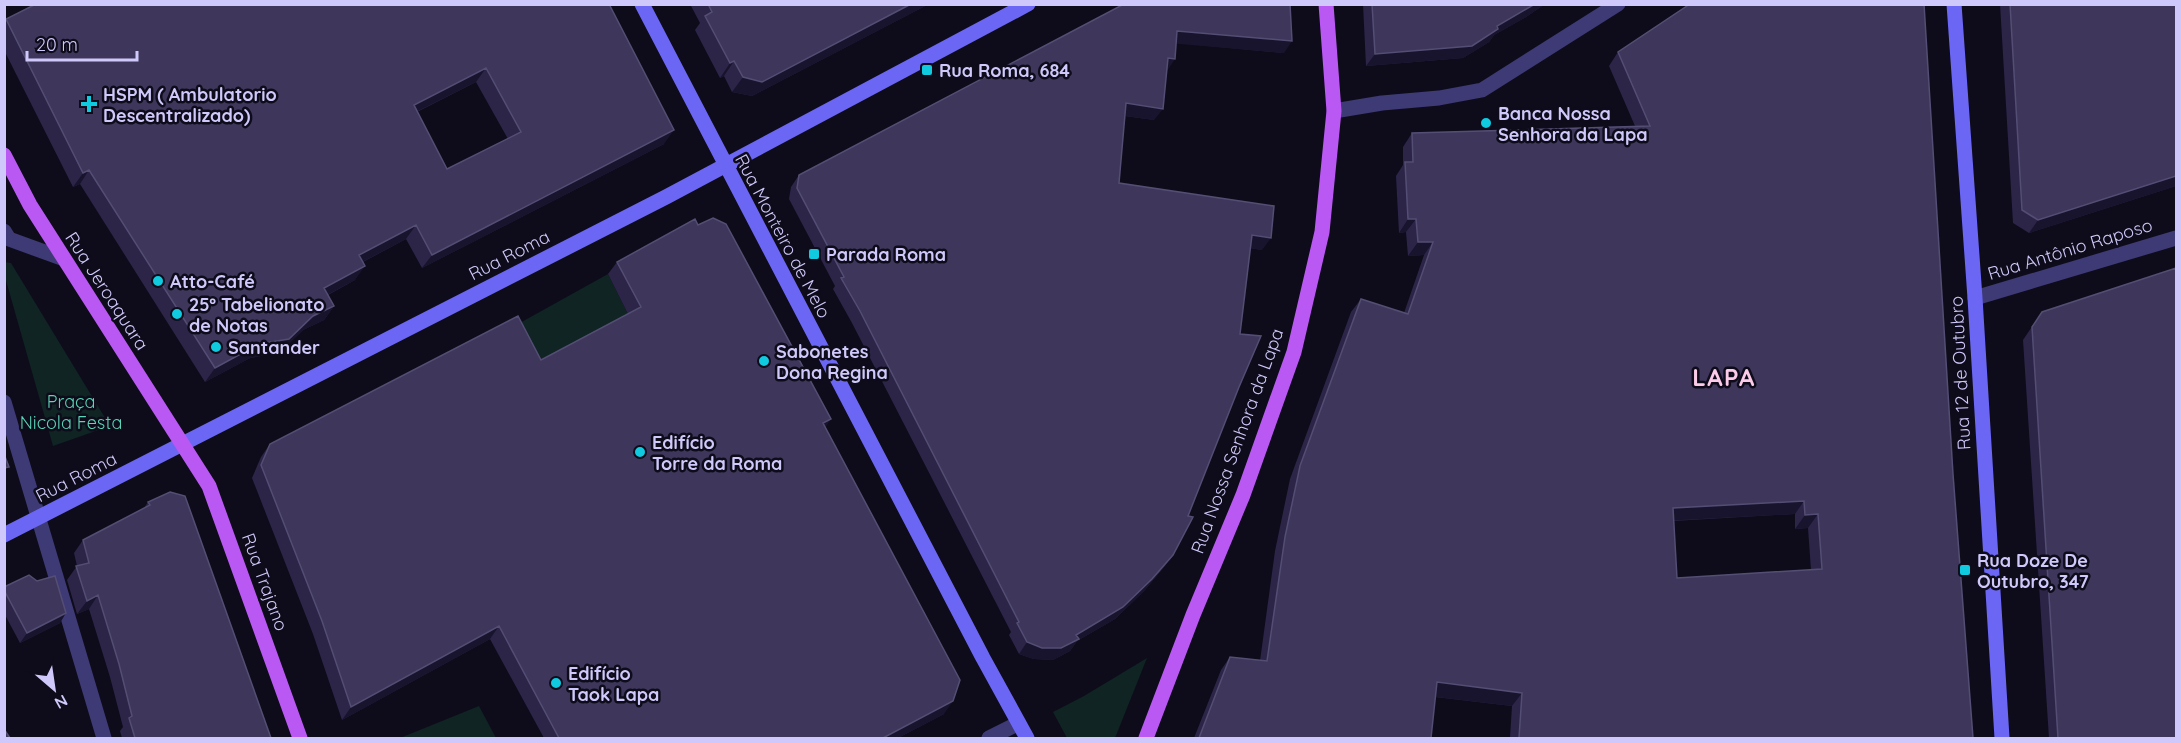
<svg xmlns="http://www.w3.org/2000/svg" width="2181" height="743" font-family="Quicksand,sans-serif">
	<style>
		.green { fill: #0f2423 }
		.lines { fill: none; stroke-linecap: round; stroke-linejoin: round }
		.lane { stroke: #3d3a76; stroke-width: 15 }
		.street { stroke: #3d3a76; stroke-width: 15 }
		.secondary { stroke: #6b67f4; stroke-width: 15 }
		.primary { stroke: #ba58f3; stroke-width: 15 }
		.wall { fill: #2c2548; fill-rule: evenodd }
		.shaded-wall { fill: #19142d }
		.building { fill: #3e375b; stroke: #544e74; stroke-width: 1.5; fill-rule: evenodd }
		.poi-dot { fill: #10cae0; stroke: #0e0c1a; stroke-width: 2 }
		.labels { text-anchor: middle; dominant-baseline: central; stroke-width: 5; stroke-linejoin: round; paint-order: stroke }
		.poi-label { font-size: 18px; font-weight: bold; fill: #cfc9fb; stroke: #0e0c1a; text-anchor: start }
		.street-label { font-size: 18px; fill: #cfc9fb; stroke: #0e0c1a }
		.park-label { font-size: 18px; fill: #5cd4b7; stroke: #0e0c1a }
		.district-label { font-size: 24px; font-weight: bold; letter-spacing: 1.5px; fill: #fbcbe9; stroke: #0e0c1a }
	</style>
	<rect width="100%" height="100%" fill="#0e0c1a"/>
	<path class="green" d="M4 262 11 263 110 426 53 446 5 277Z
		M608 274 631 320 532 373 509 329Z
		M1147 658 1115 738H1067L1053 712 1084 696Z
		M479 706 496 738H400Z"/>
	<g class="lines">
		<path class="lane" d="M4 231 9 239 64 259"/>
		<path class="street" d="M1334 111 1382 103 1439 98 1482 90 1618 4
			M1975 298 2176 238
			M4 402 104 738
			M989 738 1017 724"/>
		<path class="secondary" d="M642 4 983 658 1027 738
			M1954 4 1975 298 2002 738
			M4 535 666 197 1028 4"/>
		<path class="primary" d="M4 155 30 205 209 486 300 738
			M1146 738 1193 615 1243 495 1294 352 1322 232 1334 111 1326 4"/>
	</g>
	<path class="wall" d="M609 4 664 144 422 268 406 239 363 262 355 280 328 295 334 306 324 320 303 330 279 353 250 358 205 382 80 184 73 187 4 50V21L6 19ZM476 82 508 139 447 169 417 112Z
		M690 4H929L752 96 732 92 724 76 720 78 695 30 700 23Z
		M1124 4 1284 53 1176 43 1166 71 1154 120 1125 116 1119 183 1262 250 1250 248 1240 334 1239 387 1165 566 1144 591 1115 619 1077 641 1070 651 1053 660 1034 659 1019 654 1009 635 1011 632 852 323 833 289 835 286 789 199 791 187 799 175Z
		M1363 4H1545L1526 17 1494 35 1489 42 1463 58 1366 66Z
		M2000 4H2176V186L2029 233 2013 223Z
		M1618 52 1953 474 1973 738H1510L1512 706 1435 697 1431 738H1194L1221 670 1230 657 1260 661 1275 551 1290 479 1351 312 1361 299 1404 313 1424 255 1408 256 1406 232 1399 233 1396 176 1403 165V147L1412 133 1635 126 1609 66ZM1795 514V529L1808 528 1811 570 1677 578 1673 521Z
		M617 262 825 427 944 714 898 738H544L490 639 342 720 313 634 252 478 261 457 270 444 541 360 628 314 608 274Z
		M2042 312 2176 738H2049L2023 340Z
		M148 502 271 738H122L120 731 123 727 110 677 89 609 77 614 67 580 77 566 74 553 83 540 144 508Z
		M4 587 60 623 20 643 4 613Z"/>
	<path class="shaded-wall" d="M911 4H929L752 96 732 92 743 77Z
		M1535 4H1545L1526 17 1494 35 1489 42 1463 58 1366 66 1375 54 1497 26Z
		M1177 31 1292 41 1284 53 1169 43Z
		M1168 58 1175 59 1167 71Z
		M734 61 724 76 720 78 730 63Z
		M486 68 476 82 404 118 414 105Z
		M1126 103 1163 109 1154 120 1118 115Z
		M674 130 664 144 422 268 432 255Z
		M89 170 80 184 73 187 83 173Z
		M2176 176V186L2029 233 2038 220Z
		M1408 219H1416L1406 232 1399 233Z
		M416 225 406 239 349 269 359 255Z
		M1252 235 1271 238 1262 250 1244 247Z
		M1418 242H1433L1424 255 1408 256Z
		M365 266 355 280 314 302 324 288Z
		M334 306 324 320 303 330 279 353 250 358 205 382 215 368Z
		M831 419 822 432 823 423Z
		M1804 501 1795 514 1663 521 1673 508Z
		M1818 514 1808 528 1795 529 1805 515Z
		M1173 555 1165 566 1144 591 1115 619 1077 641 1070 651 1053 660 1034 659 1019 654 1027 642 1076 635Z
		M98 595 89 609 77 614 87 601Z
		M66 613 60 623 20 643 27 633Z
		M499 626 490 639 342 720 351 707Z
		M1437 682 1522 693 1512 706 1428 696Z
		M953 701 944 714 898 738H883Z"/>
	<path class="building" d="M36 4H609L674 130 432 255 416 225 359 255 365 266 324 288 334 306 313 316 289 339 259 344 215 368 89 170 83 173 6 19ZM486 68 521 132 447 169 414 105Z
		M708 4H911L762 82 743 77 734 61 730 63 705 16 712 12Z
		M1124 4H1290L1292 41 1177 31 1175 59 1168 58 1163 109 1126 103 1119 183 1274 206 1271 238 1252 235 1240 334 1261 336 1239 387 1188 516 1193 517 1173 555 1152 579 1123 607 1076 635 1079 639 1061 648H1042L1027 642 1017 623 1019 622 860 311 841 278 844 277 797 188 799 175Z
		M1372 4H1535L1497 26 1498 29 1472 46 1375 54Z
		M1690 4H1924L1953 474 1973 738H1519L1522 693 1437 682 1431 738H1199L1230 657 1267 661 1285 537 1300 466 1361 299 1408 314 1433 242H1418L1416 219H1408L1405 162H1413L1412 133 1650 126 1618 52ZM1804 501 1805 515 1818 514 1822 569 1677 578 1673 508Z
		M2010 4H2176V176L2038 220 2022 210Z
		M713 218 726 224 831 419 823 423 960 680 953 701 883 738H559L499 626 351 707 322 621 261 465 270 444 518 316 541 360 641 307 617 262 695 219 698 225Z
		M2176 268V738H2058L2032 327 2042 312Z
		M4 454 9 467 4 468Z
		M170 492 185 496 271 738H135L129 718 132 716 119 664 98 595 87 601 76 566 89 563 83 540 150 505 148 502Z
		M29 575 37 581 55 576 66 613 27 633 4 590V587Z
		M4 729 10 738H4Z"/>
	<g class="poi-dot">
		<rect x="921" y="64" width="12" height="12" rx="3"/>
		<path d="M86 95h6v6h6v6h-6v6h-6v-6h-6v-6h6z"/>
		<circle cx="1486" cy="123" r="6"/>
		<rect x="808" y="248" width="12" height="12" rx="3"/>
		<circle cx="158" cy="281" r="6"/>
		<circle cx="177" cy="314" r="6"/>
		<circle cx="216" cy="347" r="6"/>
		<circle cx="764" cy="361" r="6"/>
		<circle cx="640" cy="452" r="6"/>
		<rect x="1959" y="564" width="12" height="12" rx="3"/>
		<circle cx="556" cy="683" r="6"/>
	</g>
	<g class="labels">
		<g class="poi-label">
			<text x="939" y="70">Rua Roma, 684</text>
			<text x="103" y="94">HSPM ( Ambulatorio<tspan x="103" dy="21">Descentralizado)</tspan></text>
			<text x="1498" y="113">Banca Nossa<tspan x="1498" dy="21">Senhora da Lapa</tspan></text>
			<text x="826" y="254">Parada Roma</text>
			<text x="170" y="281">Atto-Café</text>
			<text x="189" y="304">25º Tabelionato<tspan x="189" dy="21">de Notas</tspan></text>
			<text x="228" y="347">Santander</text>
			<text x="776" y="351">Sabonetes<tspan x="776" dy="21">Dona Regina</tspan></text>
			<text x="652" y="442">Edifício<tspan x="652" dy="21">Torre da Roma</tspan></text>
			<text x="1977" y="560">Rua Doze De<tspan x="1977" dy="21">Outubro, 347</tspan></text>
			<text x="568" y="673">Edifício<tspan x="568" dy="21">Taok Lapa</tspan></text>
		</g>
		<g class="street-label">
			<text transform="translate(783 236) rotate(62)">Rua Monteiro de Melo</text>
			<text transform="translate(2070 249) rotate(-17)">Rua Antônio Raposo</text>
			<text transform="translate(509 255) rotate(-27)">Rua Roma</text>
			<text transform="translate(107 291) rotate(57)">Rua Jeroaquara</text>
			<text transform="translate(1960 373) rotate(-93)">Rua 12 de Outubro</text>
			<text transform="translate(1237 441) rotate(-70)">Rua Nossa Senhora da Lapa</text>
			<text transform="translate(76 477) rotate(-27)">Rua Roma</text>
			<text transform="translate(265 582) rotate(70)">Rua Trajano</text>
		</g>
		<g class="park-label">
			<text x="71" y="401">Praça<tspan x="71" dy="21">Nicola Festa</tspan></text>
		</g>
		<g class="district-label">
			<text x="1724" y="377">LAPA</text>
		</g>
	</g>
	<rect width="2181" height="743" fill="none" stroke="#cfc9fb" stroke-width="12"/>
	<g transform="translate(54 689) rotate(151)" stroke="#0e0c1a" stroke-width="4.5" paint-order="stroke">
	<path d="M0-4.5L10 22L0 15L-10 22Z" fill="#cfc9fb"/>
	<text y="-9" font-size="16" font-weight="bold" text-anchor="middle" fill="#cfc9fb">N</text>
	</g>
	<path d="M27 51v9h110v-9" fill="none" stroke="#cfc9fb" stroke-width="3"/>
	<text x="36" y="51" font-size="18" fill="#cfc9fb" stroke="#0e0c1a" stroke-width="4.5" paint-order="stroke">20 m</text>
</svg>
